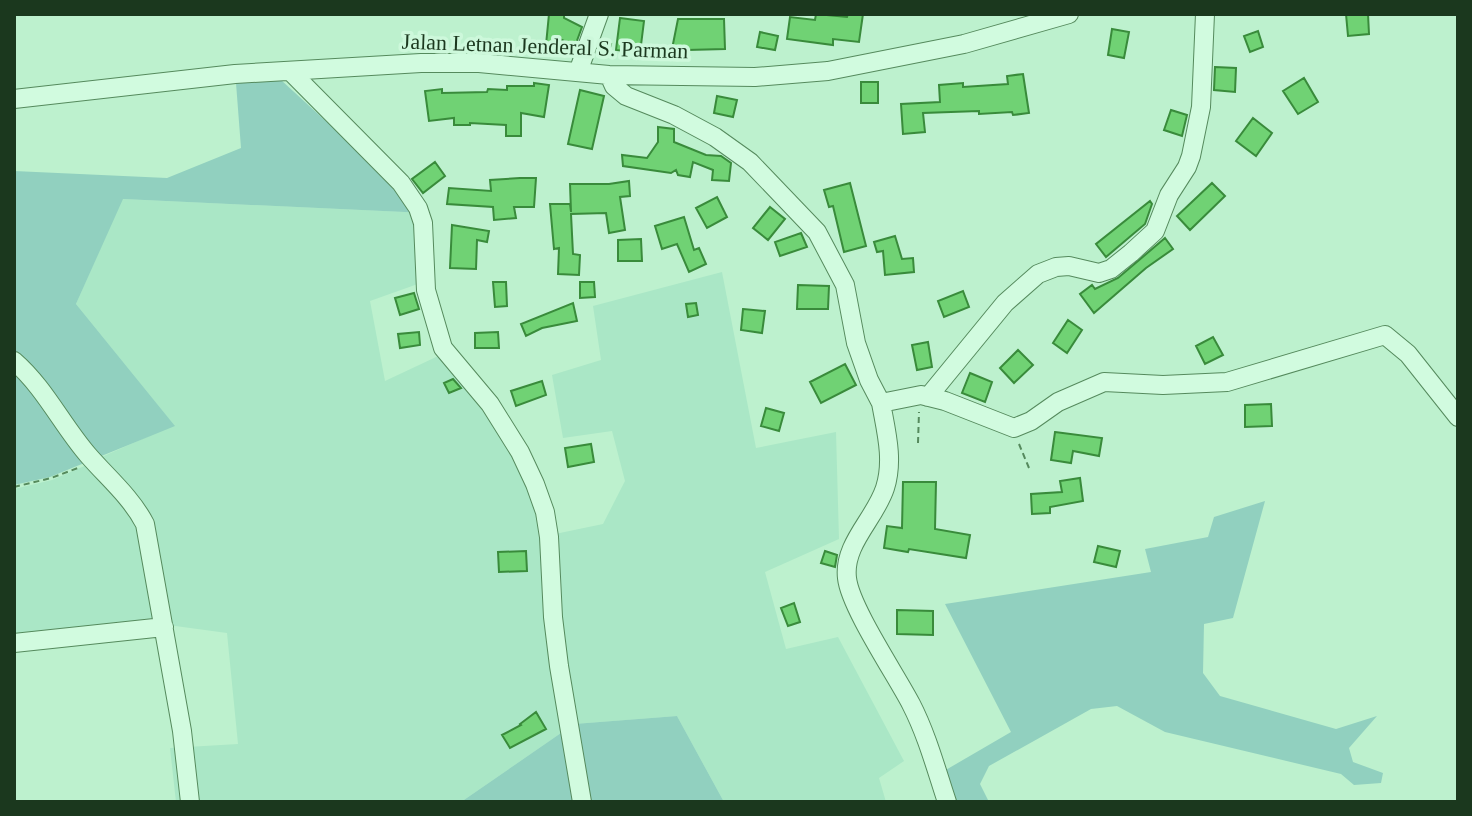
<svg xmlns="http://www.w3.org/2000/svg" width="1472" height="816" font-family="Georgia,serif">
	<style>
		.farmland { fill: #aae7c6 }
		.green { fill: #91d0bf }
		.building { fill: #70d274; stroke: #398b3b; stroke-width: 2 }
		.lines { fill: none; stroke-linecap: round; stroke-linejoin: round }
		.minor-casing { stroke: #558a5d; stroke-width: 20 }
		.path { stroke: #558a5d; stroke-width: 2; stroke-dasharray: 6 4; stroke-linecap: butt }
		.minor { stroke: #d1fbdf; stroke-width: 18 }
		.labels { text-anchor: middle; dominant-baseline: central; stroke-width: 7; stroke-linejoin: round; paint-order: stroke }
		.street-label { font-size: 22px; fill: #1b381e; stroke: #cdf8db }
	</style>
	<rect width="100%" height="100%" fill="#bdf1ce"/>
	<path class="farmland" d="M122 199 426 213 429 280 370 301 385 381 451 350 509 420 555 534 603 524 625 481 612 431 563 438 552 375 601 360 593 306 722 272 756 448 836 432 839 539 765 572 786 649 838 637 904 761 879 778 886 802H724L677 716 574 724 461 802H176L170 748 238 744 227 633 168 625 148 516 97 459 174 425 76 304Z
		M96 461 132 495 165 624 14 640V489L52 480Z"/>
	<path class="green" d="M269 69 426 213 123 199 76 304 175 426 50 477 14 485V171L167 178 241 148 235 70Z
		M1265 501 1233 618 1204 624 1203 673 1220 696 1336 729 1377 716 1349 748 1353 762 1383 773 1381 783 1354 785 1341 774 1165 732 1117 706 1091 709 989 766 980 784 989 802H957L944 771 1011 732 945 604 1151 572 1145 549 1208 537 1214 517Z
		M677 716 724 802H461L574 724Z"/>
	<path class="building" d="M549 14H564V18L582 27 575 46 562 40 561 47 546 45Z
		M816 14 847 17 848 14H863L859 42 833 39V45L787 39 790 17 815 20Z
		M1346 14H1368L1369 34 1348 36Z
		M620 18 644 21 640 53 616 50Z
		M678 19H724L725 49 687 50 686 52 672 49Z
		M1112 29 1129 32 1124 58 1108 55Z
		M1258 31 1263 47 1250 52 1244 36Z
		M760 32 778 36 775 50 757 47Z
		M602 40 611 44 607 56 598 53Z
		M1215 67 1236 68 1235 92 1214 90Z
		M1023 74 1029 113 1013 115 1012 112 979 114V111L923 113 925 132 903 134 901 104 940 102 939 85 963 83V87L1008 84 1007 76Z
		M1304 78 1318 102 1298 114 1283 91Z
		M861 82H878V103H861Z
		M534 83 549 85 544 117 521 113V136H506V125L470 123V125H454V118L429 121 425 91 442 89V93L487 92 488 89 507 90V86H534Z
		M580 90 604 96 592 149 568 144Z
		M717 96 737 100 733 117 714 113Z
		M1171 110 1187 115 1182 136 1164 130Z
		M1253 118 1272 133 1256 156 1236 141Z
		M658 127 674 129V142L706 155 721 156 731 163 729 181 712 180 713 170 693 162 690 177 678 175 676 170 671 173 623 166 622 155 647 158 658 142Z
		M435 162 445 176 423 193 412 179Z
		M520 178H536L534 207H514L516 218 494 220 493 207 447 204 449 188 491 191 490 180Z
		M629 181 630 196 620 197 625 230 609 233 606 213 571 214 573 254 580 255 579 275 558 274 559 248 554 249 550 204H570L571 212 570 184H609Z
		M850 183 866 246 844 252 833 206 829 207 824 190Z
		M1212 183 1225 196 1190 230 1177 216Z
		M717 197 727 217 707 228 696 208Z
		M1150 201 1152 204 1145 224 1106 257 1096 244Z
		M770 207 785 219 768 240 753 228Z
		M684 217 694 250 699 248 706 264 689 272 677 244 662 249 655 226Z
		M452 225 489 231 487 242 477 240 476 269 450 268Z
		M801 233 807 247 780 256 775 242Z
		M895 236 902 259 913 258 914 272 885 275 883 251 877 252 874 242Z
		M1165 238 1173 249 1146 268 1094 313 1080 294 1092 285 1095 289 1118 278Z
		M641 239 642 261H618V240Z
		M493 282H506L507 306 495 307Z
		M580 282H594L595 297 580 298Z
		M798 285 829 286 828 309H797Z
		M963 291 969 307 944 317 938 301Z
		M414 293 419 309 400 315 395 298Z
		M573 303 577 321 542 328 526 336 521 324Z
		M696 303 698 315 688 317 686 304Z
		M743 309 765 311 762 333 741 330Z
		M1068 320 1082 330 1067 353 1053 343Z
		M419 332 420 345 400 348 398 334Z
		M498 332 499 348H475V333Z
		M1213 337 1223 355 1205 364 1196 346Z
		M928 342 932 367 917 370 912 345Z
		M1018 350 1033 365 1014 383 1000 368Z
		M845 364 856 385 821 403 810 382Z
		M970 373 992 382 985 402 962 393Z
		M453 379 461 388 449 393 444 383Z
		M542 381 546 395 516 406 511 391Z
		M1271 404 1272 426 1245 427V405Z
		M766 408 784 413 779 431 761 426Z
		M1055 432 1102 438 1099 456 1073 451 1071 463 1051 460Z
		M591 444 594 462 568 467 565 448Z
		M1080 478 1083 501 1050 507V513L1032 514 1031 494 1062 492 1060 481Z
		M903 482H936L935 529 970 535 966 558 909 549 908 552 884 548 887 526 902 528Z
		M1098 546 1120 551 1116 567 1094 562Z
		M526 551 527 571 499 572 498 552Z
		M825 551 837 555 835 567 821 563Z
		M794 603 800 622 788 626 781 608Z
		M897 610 933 611V635L897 634Z
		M536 712 546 729 510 748 502 735 521 725 520 724Z"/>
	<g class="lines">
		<defs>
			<path id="minor" d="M290 71 401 183 418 208 423 223 426 290 443 348 490 404 520 452 535 484 545 512 549 537 553 617 559 666 582 802
				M578 72 599 14
				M609 75 614 86 626 96 674 115 715 137 750 162 817 232 845 285 856 343 869 380 881 403 921 395 945 401 1014 428 1031 421 1058 402 1104 382 1163 385 1227 382 1385 335 1408 354 1458 417
				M14 99 235 74 421 63H479L609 75 755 77 828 71 964 44 1069 14
				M14 361C45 388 62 425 88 455 108 478 131 497 145 524L182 731 190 802
				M928 397 1005 303 1038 274 1056 267 1069 266 1099 273 1111 269 1131 253 1155 231 1169 195 1187 167 1191 156 1201 107 1205 14
				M881 403C886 431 894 460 885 488 875 519 843 544 847 578 850 607 896 675 911 704 927 735 936 769 947 802
				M14 643 164 627"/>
		</defs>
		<use href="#minor" class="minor-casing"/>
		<path class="path" d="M918 443 919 412
			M1019 444 1029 468
			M14 487 51 478 78 468"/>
		<use href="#minor" class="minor"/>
	</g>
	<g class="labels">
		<g class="street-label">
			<text transform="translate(545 46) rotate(2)">Jalan Letnan Jenderal S. Parman</text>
		</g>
	</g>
	<rect width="1472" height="816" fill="none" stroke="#1b381e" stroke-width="32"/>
</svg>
